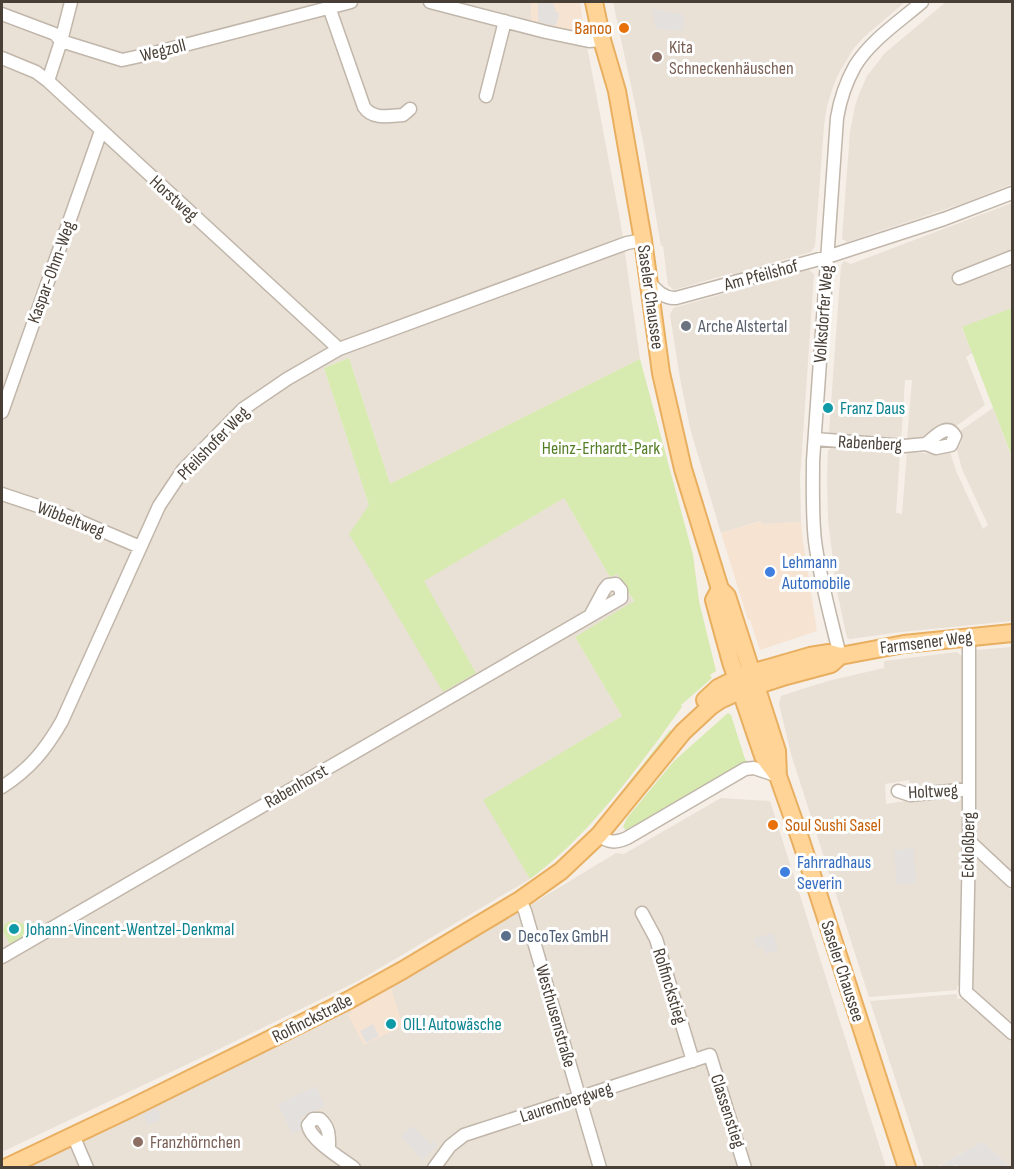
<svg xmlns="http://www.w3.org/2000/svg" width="1014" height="1169" font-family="'Sofia Sans Condensed',sans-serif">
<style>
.residential{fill:#e9e0d6}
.commercial{fill:#f7e3d2}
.green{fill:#d7eaaf}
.parking{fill:#e3e0dd}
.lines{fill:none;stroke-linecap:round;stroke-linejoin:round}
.minor-casing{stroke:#c1b6aa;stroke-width:15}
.major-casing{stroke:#e9af61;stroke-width:20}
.minor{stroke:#fff;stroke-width:12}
.major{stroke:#ffd496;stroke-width:16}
.food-dot{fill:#e8710a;stroke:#fff;stroke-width:2}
.education-dot{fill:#8d6e63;stroke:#fff;stroke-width:2}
.worship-dot{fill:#6b7280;stroke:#fff;stroke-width:2}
.culture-dot{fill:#0f9aa8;stroke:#fff;stroke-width:2}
.shop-dot{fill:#3f7fe0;stroke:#fff;stroke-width:2}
.service-dot{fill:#5c6f8a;stroke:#fff;stroke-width:2}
.labels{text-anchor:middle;stroke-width:6;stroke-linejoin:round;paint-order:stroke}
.food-label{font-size:18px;fill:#c56008;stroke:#fff;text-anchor:end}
.education-label{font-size:18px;fill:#785e54;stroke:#fff;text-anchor:start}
.street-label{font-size:18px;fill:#483f36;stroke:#fff}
.worship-label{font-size:18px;fill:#5b616d;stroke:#fff;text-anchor:start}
.culture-label{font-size:18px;fill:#0d838f;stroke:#fff;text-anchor:start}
.park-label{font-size:18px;fill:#537d26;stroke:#fff}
.shop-label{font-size:18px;fill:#366cbe;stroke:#fff;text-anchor:start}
.service-label{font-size:18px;fill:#4e5e75;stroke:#fff;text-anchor:start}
</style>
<rect width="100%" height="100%" fill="#f5efe8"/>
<path class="residential" d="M2,2h529v20l54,14 36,189 19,134 -250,125 -41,-126 -25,10 45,137 107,168 -53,-92 141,-83 46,79 7,-4 17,29 -59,35 47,79 -138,84 46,79 -172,102 -149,73 -207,98z
M613,2h292l-41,35 -10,11 -14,23 -6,13 -7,22 -3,19 -9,121 -4,6 -56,16v2l-21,6 -2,-3 -58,17 -6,-5 -5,-39h-2l-17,-100z
M946,2h66v182l-48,19 -117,39 -5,-3 8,-107 5,-26 5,-14 7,-16 18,-23z
M1012,203v105l-50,20 10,25 -6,4 19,48 -30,22 -28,11 -20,3 5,-61h-7l-4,61 -68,-5 -4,-4 12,-166 3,-5 7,3z
M809,270l5,4 -14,204 1,44 -39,2 -2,-3 -39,12 -31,-105 -10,-50 -10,-63 3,-7z
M993,408l19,50v163l-111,11 -51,7 -3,-1 -10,-47 -9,-71 -1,-43 1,-26 4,-4 68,5 -4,61 6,1 5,-62 30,2 13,-2 6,19 27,58 5,-4 -26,-56 -5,-19 3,-6 2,-6 -2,-7z
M1012,647v228l-34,-32 -4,-11v-44l2,-138z
M957,652l7,6 -2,127 -53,7v-12l-24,4 1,20 71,-11 5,5 -3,187 -2,1v4l-88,7 -78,-243 -12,-50 2,-8 21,-7 30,-9 52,-12v-7z
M721,798l49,3 116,366 -866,1 328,-162 135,-72 133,-81 8,1z
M978,859l34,32v135l-39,-36 -3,-7 2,-122z
M957,994v5l9,-1 46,42v127h-1l-29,-25 -45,25h-13l-54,-166z"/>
<path class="commercial" d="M531,2h49l5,34 -54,-14z
M761,521l1,3 39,-2 2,20 14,89 -57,19 -10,-30h-2l-27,-87z
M391,988l12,38 -39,19 -16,-30 4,-3 -1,-2z"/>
<path class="green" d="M1012,308v149l-50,-130z
M349,358l41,126 250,-125 53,196 6,46 17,70 -6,4 2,3 -31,27 1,2c-7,9 -14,19 -21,29 -39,52 -78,104 -131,143l-47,-79 139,-84 -47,-79 59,-36 -17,-27 -7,3 -46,-79 -140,83 52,92 -33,19 -94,-158 20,-29 -45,-137z
M728,713l3,2 14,44 2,2 -1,3 -120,66 -3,-3 4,-9 47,-57z
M670,730l3,1 -6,8 -69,89h-5z
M14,920l1,1 9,3 5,9 -19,11 -7,-13 2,-7z"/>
<path class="parking" d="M538,2h15l3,10h3l-1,9 -4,5 -16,-4z
M652,9l32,6 -1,16 -27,-2z
M913,848l3,35 -19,1 -3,-34z
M773,933l5,17 -13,4 -2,-8 -7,1 -2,-9z
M373,1024l6,12 -13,7 -6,-12z
M316,1086l9,20 -24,11 2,3 -2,10 -9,4 -14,-30z
M157,1109l4,11 -13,5 -5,-11z
M413,1126l17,18 4,-3 4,4 -16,15 -21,-24z
M982,1142l29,25h-50l-6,-2 -5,2h-7l-2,-2z"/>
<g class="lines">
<defs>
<path id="minor" d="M430,2l116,30 43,9 13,-1
M329,7l35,100c9,13 25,9 39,8l7,-6
M2,14l53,20 6,7 61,19 32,-7 197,-51
M2,58l34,14 12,9 291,268
M48,81l13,-40 10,-39
M486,96l19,-75
M959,278l53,-21
M649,282c7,8 15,17 27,16l151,-41 117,-38 68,-26
M2,412l99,-281
M815,439l89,7 22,-2 10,4 15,-3 4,-9c-8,-14 -20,1 -29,8
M2,494l63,21 75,32
M969,636v205l-3,151 46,41
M840,656c-9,-38 -20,-76 -25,-115 -3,-26 -2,-53 -2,-80l24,-343c3,-18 9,-36 18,-52 16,-26 45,-45 67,-64
M2,787c28,-18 44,-38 60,-66l97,-215 24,-36 60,-61 44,-30 52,-30 288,-106 16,-3
M898,791l12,4 59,-6
M599,835c9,8 17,8 28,3l118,-69 9,-1 24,8
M969,841l43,40
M520,900l5,11 75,257
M642,913l14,26 37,122
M2,957l619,-359v-8l-5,-6 -8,1 -4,5 -14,26
M73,1135l14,33
M329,1149c0,-13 1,-21 -9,-30h-7l-5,6c2,15 34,34 46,43
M434,1168l16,-22 14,-11 246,-80 35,113"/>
<path id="major" d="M594,2l8,38 15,51 26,149 18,133 22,96 37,120 7,7 50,155 1,25 23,65 106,327
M720,589l-6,11 17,62 32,94 15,20
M705,700l13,-12 18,-9 15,-6 59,-17 19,-3 11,3 64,-12 108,-11
M5,1168l122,-58 222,-110 54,-30 117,-70 41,-29 38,-36 84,-103 28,-26 9,-6 20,-9 46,-15 45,-12 9,-8"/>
</defs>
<use href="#minor" class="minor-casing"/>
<use href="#major" class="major-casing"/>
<use href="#minor" class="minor"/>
<use href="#major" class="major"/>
</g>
<g class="food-dot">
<circle cx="624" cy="28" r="6"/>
<circle cx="773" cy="825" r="6"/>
</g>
<g class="education-dot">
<circle cx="657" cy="57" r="6"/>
<circle cx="138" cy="1142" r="6"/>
</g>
<circle class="worship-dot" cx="686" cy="326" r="6"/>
<g class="culture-dot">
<circle cx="828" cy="408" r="6"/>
<circle cx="14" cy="929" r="6"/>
<circle cx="391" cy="1024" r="6"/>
</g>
<g class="shop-dot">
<circle cx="770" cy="572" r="6"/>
<circle cx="785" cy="872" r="6"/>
</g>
<circle class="service-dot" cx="506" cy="936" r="6"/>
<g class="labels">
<g class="food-label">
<text x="612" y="34">Banoo</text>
<text x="785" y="831" text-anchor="start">Soul Sushi Sasel</text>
</g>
<g class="education-label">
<text x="669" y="53">Kita<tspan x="669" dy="21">Schneckenhäuschen</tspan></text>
<text x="150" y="1148">Franzhörnchen</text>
</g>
<g class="street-label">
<text transform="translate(163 50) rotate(-14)" y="6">Wegzoll</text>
<text transform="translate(174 198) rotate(42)" y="6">Horstweg</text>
<text transform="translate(51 272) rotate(-70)" y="6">Kaspar-Ohm-Weg</text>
<text transform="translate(761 275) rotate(-15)" y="6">Am Pfeilshof</text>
<text transform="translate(651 297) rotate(82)" y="6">Saseler Chaussee</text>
<text transform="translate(823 314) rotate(-86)" y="6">Volksdorfer Weg</text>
<text transform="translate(213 443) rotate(-46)" y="6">Pfeilshofer Weg</text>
<text transform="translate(870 443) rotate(3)" y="6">Rabenberg</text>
<text transform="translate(71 519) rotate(21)" y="6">Wibbeltweg</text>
<text transform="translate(926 642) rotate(-7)" y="6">Farmsener Weg</text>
<text transform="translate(296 786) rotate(-30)" y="6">Rabenhorst</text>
<text transform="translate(933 791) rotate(-3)" y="6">Holtweg</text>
<text transform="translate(968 845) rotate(-89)" y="6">Eckloßberg</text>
<text transform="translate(843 971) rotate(72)" y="6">Saseler Chaussee</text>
<text transform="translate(670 986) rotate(73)" y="6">Rolfinckstieg</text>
<text transform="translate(556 1016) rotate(74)" y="6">Westhusenstraße</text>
<text transform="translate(312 1018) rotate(-27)" y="6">Rolfinckstraße</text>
<text transform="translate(566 1102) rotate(-18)" y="6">Laurembergweg</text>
<text transform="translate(728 1111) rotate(72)" y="6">Classenstieg</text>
</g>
<g class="worship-label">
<text x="698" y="332">Arche Alstertal</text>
</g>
<g class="culture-label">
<text x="840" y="414">Franz Daus</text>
<text x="26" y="935">Johann-Vincent-Wentzel-Denkmal</text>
<text x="403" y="1030">OIL! Autowäsche</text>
</g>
<g class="park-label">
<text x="601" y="454">Heinz-Erhardt-Park</text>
</g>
<g class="shop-label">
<text x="782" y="568">Lehmann<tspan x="782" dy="21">Automobile</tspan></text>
<text x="797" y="868">Fahrradhaus<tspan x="797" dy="21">Severin</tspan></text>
</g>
<g class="service-label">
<text x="518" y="942">DecoTex GmbH</text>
</g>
</g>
<rect width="1014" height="1169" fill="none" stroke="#483f36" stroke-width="6"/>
</svg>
